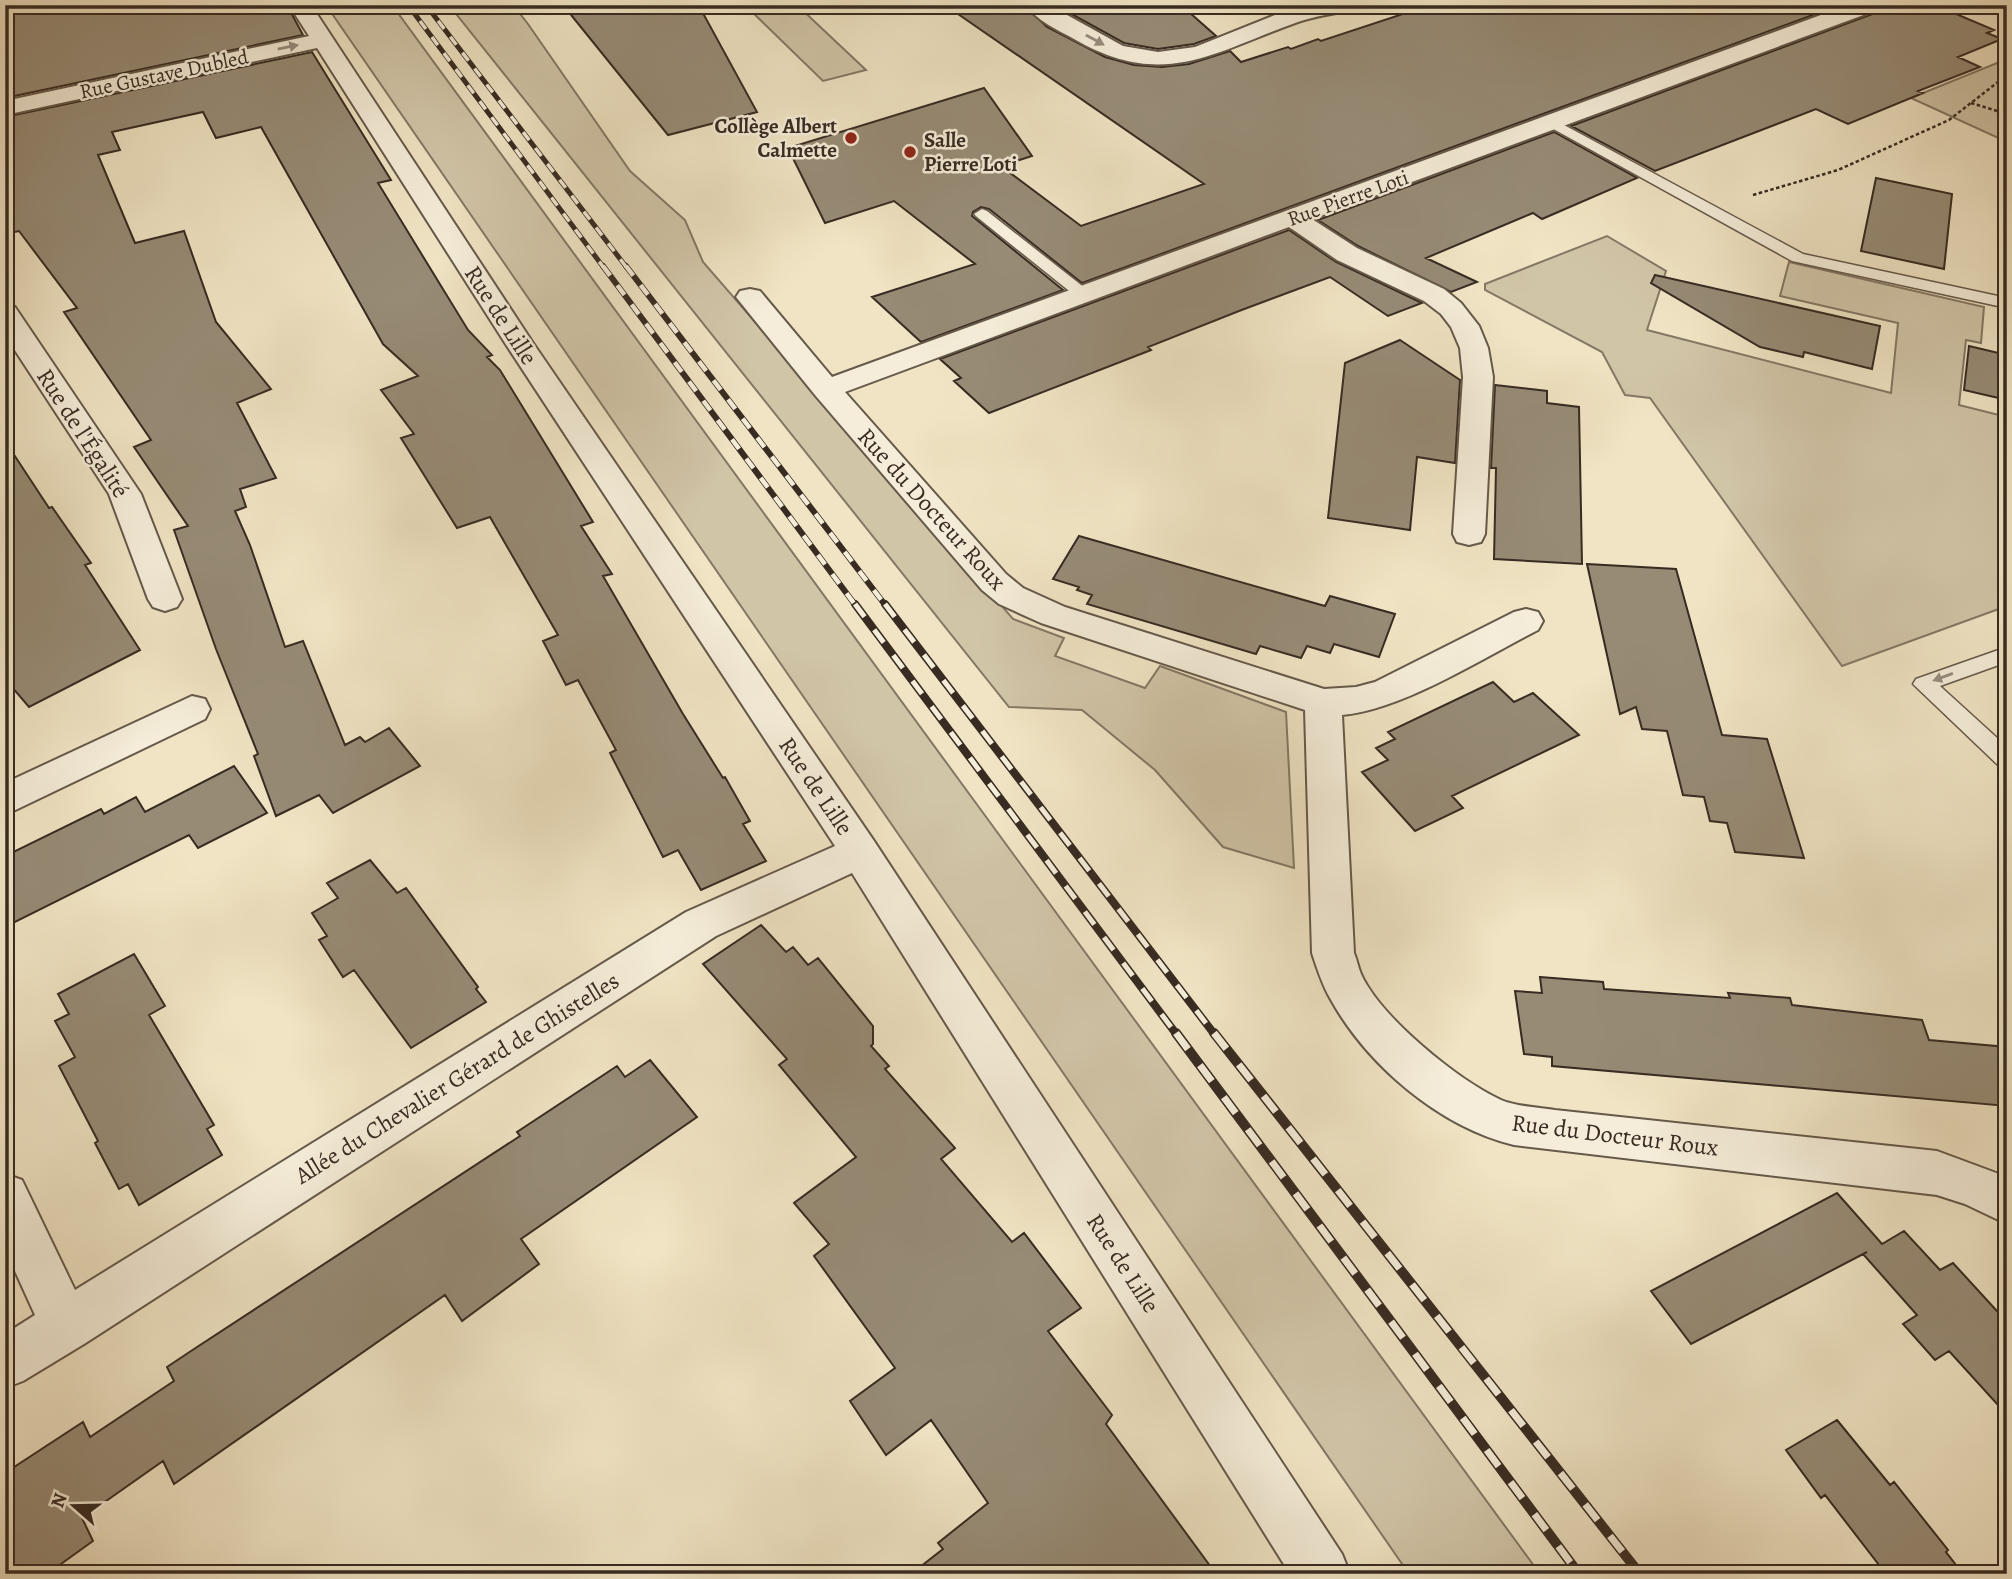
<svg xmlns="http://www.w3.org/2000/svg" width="2012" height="1579" font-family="Alegreya,serif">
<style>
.green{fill:#d1c5a8;stroke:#847865;stroke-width:2}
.building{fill:#978b76;stroke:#372b22;stroke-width:2}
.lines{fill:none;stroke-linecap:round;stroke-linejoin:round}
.lane-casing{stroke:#65594a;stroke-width:3}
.street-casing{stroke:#65594a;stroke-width:4}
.path{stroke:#372b22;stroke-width:2.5;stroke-dasharray:3.5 2.5;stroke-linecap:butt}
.lane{fill:#f5edd9;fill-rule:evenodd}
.street{fill:#f5edd9;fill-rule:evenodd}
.rail-far3-casing{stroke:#372b22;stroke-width:5}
.rail-far2-casing{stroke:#372b22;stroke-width:6}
.rail-far1-casing{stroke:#372b22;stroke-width:8}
.rail-casing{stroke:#372b22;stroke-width:10}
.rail-far3{stroke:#f5edd9;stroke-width:3.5;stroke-dasharray:10;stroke-linecap:butt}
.rail-far2{stroke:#f5edd9;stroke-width:4.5;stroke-dasharray:12;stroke-linecap:butt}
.rail-far1{stroke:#f5edd9;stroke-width:5;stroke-dasharray:16;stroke-linecap:butt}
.rail{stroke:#f5edd9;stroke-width:7;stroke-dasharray:20;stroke-linecap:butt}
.oneway{fill:#968c7e}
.poi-dot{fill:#8f2418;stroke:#f5edd9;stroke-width:2.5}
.labels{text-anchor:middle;stroke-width:5;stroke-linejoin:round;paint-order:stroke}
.far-street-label{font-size:21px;fill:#372b22;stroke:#f5edd9}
.far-poi-label{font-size:21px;font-weight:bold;fill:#372b22;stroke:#f5edd9;text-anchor:end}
.street-label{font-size:24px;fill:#372b22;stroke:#f5edd9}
</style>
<rect width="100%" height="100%" fill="#f0e4c4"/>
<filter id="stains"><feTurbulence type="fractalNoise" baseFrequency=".00286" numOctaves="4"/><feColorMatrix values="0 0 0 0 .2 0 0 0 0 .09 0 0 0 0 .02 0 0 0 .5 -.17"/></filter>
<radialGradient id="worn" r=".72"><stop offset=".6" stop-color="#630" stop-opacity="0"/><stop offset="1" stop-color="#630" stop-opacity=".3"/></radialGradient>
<path class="green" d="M326,5h66l1148,1569h-131z
M449,5h64l15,19 102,147 55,49 18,42 310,357 51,19 -9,18 90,32 15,-22 126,46 8,156 -71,-21 -68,-77 -73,-60 -73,-3z
M745,5h52l69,65 -43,11z
M2007,59v83l-96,-44 12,-5z
M1607,236l59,35 -19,59 244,63 7,-70 -118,-27 9,-34 195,45 -3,36 -15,-3 -7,65 48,12v189l-165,60 -192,-268 -25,-3 -23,-43 -117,-62v-6z"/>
<path class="building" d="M5,5h282l16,30 -298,63z
M563,5h132l9,10 53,97 -89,23z
M945,5h79l23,22 58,30 29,8 28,2 27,-3 41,-13 11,11 47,-15 3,2 27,-10 3,2 109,-36h410l-758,278 -93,-74 -8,-2 -8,5 -1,4 91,74 -142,52 -49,-45 103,-33 -81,-63 -69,22 -37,-75 196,-60 48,68 -31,10 80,60 123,-42z
M1055,5h126l35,31 -22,8 -36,5 -34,-6z
M1882,5h53l59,25 -7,3 15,6 -44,18 22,10 -62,24 5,2 -75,31 -32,-15 -161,62 -84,-45 307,-114z
M312,52l79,128 -13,3 90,147 24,25 -5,2 13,13 93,152 -12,4 31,48 -9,2 80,138 40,64 2,-1 25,44 -7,3 23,37 -65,29 -23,-40 -15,7 -53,-104 6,-3 -38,-70 -12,5 -23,-44 15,-6 -68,-118 -33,11 -56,-90 13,-4 -33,-44 37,-14 -35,-32 -122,-217 -45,11 -13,-26 -91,20 8,18 -22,5 37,88 49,-12 32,91 55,67 -34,14 39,75 -36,11 6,18 -11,4 15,34 35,102 18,-6 42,104 15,-8 5,5 24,-14 31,38 -87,47 -14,-18 -43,21 -22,-60 4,-2 -42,-105 -42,-119 14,-4 -54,-79 17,-7 -87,-128 13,-4 -58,-77 -14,3v-117z
M1554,132l83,46 -95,41 -9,-6 -107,45 51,24 -26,10 -93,-46 -40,-26z
M1876,178l76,16 -8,75 -83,-18z
M1289,230l47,32 86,41 -34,13 -58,-39 -91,34 -91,36 3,3 -162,63 -35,-32 7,-3 -21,-19z
M1655,275l225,51 -8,43 -68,-17 -1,5 -43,-10 -109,-64z
M1400,340l60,40 -5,83 -38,-6 -7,73 -82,-12 17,-155z
M1969,346l38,9v45l-43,-10z
M1495,385l52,6v12l32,4 3,157 -88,-5 2,-91h-5z
M5,441l44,67 3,-1 39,56 -6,2 55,85 -111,57 -24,-28z
M1079,536l246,70 5,-10 65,18 -16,43 -45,-13 -4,9 -23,-7 -6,12 -41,-12 -4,8 -169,-50 5,-9 -15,-5 2,-3 -26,-8z
M1587,564l89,5 46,166 45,4 37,119 -69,-6 -8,-29 -17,-2 -6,-24 -21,-2 -16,-64 -25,-2 -6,-22 -16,7z
M1493,682l21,20 19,-9 46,42 -127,61 11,12 -48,23 -53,-59 26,-12 -12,-12 19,-9 -7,-7z
M234,766l33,47 -69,35 -9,-13 -184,92v-71l96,-47 3,5 32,-17 9,15z
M370,860l27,33 9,-5 72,99 -2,2 10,13 -75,46 -57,-78 -11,7 -24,-37 8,-4 -15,-23 26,-15 -11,-15z
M761,925l25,27 7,-5 15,18 10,-7 55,68v18l-2,2 18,20 -4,3 70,79 -14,11 71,83 12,-9 57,75 -33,23 64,84 -6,9 110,150h-305l32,-25 -5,-6 50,-40 -57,-83 -45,35 -36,-54 45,-33 -81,-112 15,-12 -35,-41 62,-46 -77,-92 8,-6 -84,-95z
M134,954l31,52 -16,9 65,110 -7,4 15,26 -83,50 -11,-21 -9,5 -24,-46 3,-2 -39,-75 16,-9 -20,-36 14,-7 -11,-20z
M1540,977l63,5 1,7 126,9 -2,-5 62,5 2,7 130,15 7,20 78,7v59l-455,-40v-9l-28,-3 -9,-63 27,2z
M650,1060l47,57 -176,122 18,25 -77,57 -17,-26 -271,189 -11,-23 -81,57 11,23 -46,33h-42v-101l78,-51 7,15 84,-56 -7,-14 27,-18 326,-213 -3,-4 100,-66 8,11z
M1837,1193l45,51 22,-13 36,39 13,-7 54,59v93l-58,-64 -14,9 -32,-36 14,-9 -54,-61 4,-2 -176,92 -40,-53z
M1837,1420l53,65 4,-3 54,68 -2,2 17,22h-77l-61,-79 -4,3 -35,-48z"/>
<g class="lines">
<defs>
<path id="lane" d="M1553,119l250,135 204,44v10l-215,-47 -244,-135v-6z
M982,209l5,2 103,81 2,3 -2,3h-12l-101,-81 -3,-3z
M2007,647v15l-67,24 67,61v21l-8,-2 -86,-82 3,-5z"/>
<path id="street" d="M289,5h22l222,338 341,498 468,713 8,20h-60l-438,-701 -136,63 -632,408 -61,37 -18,7v-54l30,-19 -30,-66v-75l17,6 53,110 611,-378 149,-66 -330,-503 -188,-295 -312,67v-14l304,-65z
M1026,5h23l74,41 35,6 37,-5 85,-34 29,-8h45l-3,5c-18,4 -36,6 -53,12 -85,30 -134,69 -224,17 -16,-9 -37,-18 -48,-34z
M1848,5h32l-3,5 -565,209 45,29 87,41 17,14 18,23 9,22 5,29 -8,157 -4,8 -12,3 -12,-3 -4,-8 10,-157 -3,-29 -9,-21 -10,-13 -17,-13 -87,-41 -48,-33 -444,165 161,182 17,14 42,19 259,82 32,-2 19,-5 139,-70 12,-3 12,3 5,9 -5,9c-55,28 -136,80 -196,85l12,238c3,7 4,14 7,21 20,44 97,106 140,126 17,7 37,7 54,10l382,41 70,26v47l-42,-20 -28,-9 -423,-50c-75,-18 -148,-81 -184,-147 -8,-14 -13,-30 -18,-45l-7,-243 -264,-87 -42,-19 -17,-14 -167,-195 -79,-98 4,-6 10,-2 10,2 72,86z
M5,305l10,2 126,187 41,105 -5,8 -12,4 -12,-4 -5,-8 -39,-105 -104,-159z
M192,696l13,3 5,10 -5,10 -200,96v-32z"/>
</defs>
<use href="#lane" class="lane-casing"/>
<use href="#street" class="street-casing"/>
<path class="path" d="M1971,103l36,11
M1753,195l85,-25 111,-50 58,-45"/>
<use href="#lane" class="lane"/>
<use href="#street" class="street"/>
<defs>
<path id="rail-far3" d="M408,5l196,263
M426,5l201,263"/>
<path id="rail-far2" d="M603,266l253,340
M626,266l260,340"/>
<path id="rail-far1" d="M855,604l322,431
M885,604l330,431"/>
<path id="rail" d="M1176,1033l403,541
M1214,1033l426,541"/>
</defs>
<use href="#rail-far3" class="rail-far3-casing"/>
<use href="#rail-far2" class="rail-far2-casing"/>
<use href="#rail-far1" class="rail-far1-casing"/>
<use href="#rail" class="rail-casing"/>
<use href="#rail-far3" class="rail-far3"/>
<use href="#rail-far2" class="rail-far2"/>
<use href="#rail-far1" class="rail-far1"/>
<use href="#rail" class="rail"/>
</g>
<defs><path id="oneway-solid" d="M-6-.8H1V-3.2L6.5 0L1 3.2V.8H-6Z" transform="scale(1.75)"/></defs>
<g class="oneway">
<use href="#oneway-solid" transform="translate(1095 40) rotate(29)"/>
<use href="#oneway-solid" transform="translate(288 47) rotate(-12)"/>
<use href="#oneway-solid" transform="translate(1943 677) rotate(160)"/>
</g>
<g class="poi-dot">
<circle cx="851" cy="138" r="7"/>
<circle cx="910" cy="152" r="7"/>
</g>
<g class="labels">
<g class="far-street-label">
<text transform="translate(164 74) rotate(-12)" y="7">Rue Gustave Dubled</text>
<text transform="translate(1348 198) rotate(-20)" y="7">Rue Pierre Loti</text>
</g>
<g class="far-poi-label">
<text x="837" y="133">Collège Albert<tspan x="837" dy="24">Calmette</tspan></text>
<text x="924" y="147" text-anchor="start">Salle<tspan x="924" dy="24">Pierre Loti</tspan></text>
</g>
<g class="street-label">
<text transform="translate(501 315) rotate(57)" y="8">Rue de Lille</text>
<text transform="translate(83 433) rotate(57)" y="8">Rue de l'Égalité</text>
<text transform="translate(932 509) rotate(48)" y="8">Rue du Docteur Roux</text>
<text transform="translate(816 786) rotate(56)" y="8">Rue de Lille</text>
<text transform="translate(457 1078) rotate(-32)" y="8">Allée du Chevalier Gérard de Ghistelles</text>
<text transform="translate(1615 1135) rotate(7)" y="8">Rue du Docteur Roux</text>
<text transform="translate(1123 1263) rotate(57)" y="8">Rue de Lille</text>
</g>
</g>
<rect width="2012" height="1579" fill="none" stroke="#f0e4c4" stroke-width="28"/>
<rect x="7" y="7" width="1998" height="1565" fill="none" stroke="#372b22" stroke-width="3.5"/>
<rect x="14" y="14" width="1984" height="1551" fill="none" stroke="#372b22" stroke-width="2"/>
<g transform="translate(74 1506) rotate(290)" stroke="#f5edd9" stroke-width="5" paint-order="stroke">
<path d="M0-5L12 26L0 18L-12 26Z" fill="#372b22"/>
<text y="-10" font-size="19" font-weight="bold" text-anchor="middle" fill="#372b22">N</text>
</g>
<rect width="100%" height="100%" filter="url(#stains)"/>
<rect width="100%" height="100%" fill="url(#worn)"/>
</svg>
